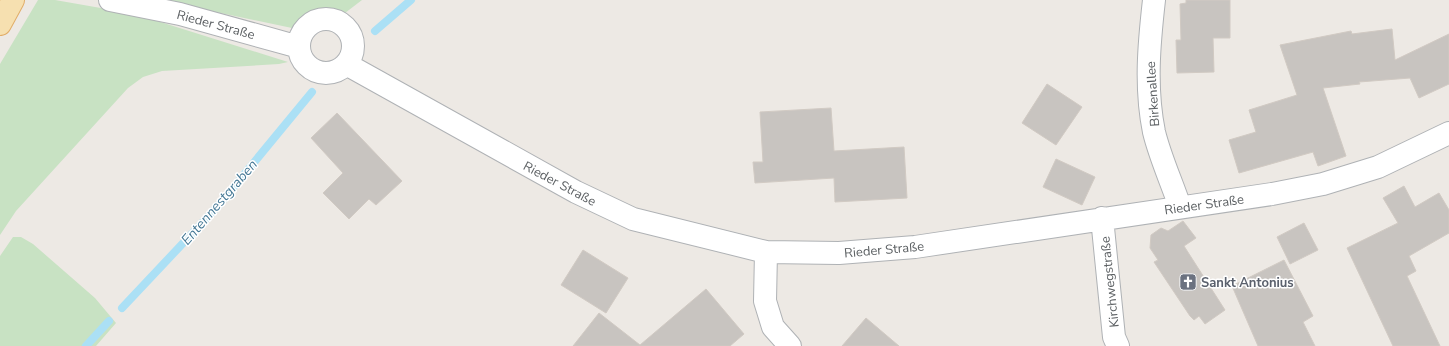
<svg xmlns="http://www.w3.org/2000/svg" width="1449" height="346" font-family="'Nunito Sans',sans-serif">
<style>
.green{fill:#c8e2c3}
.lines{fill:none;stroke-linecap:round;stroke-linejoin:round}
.stream{stroke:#abe0f5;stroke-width:8}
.building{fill:#c8c4c0;stroke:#d1cac3}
.minor-casing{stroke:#afb2b5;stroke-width:24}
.major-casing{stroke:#e1ad68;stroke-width:24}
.minor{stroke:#fff;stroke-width:22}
.major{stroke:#f6e0b0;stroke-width:22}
.labels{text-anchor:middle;stroke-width:3;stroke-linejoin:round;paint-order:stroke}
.street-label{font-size:13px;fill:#5c6063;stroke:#fff}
.worship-label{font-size:13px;font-weight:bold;fill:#5b616d;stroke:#fff;text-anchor:start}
.water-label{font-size:14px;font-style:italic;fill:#447895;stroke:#fff}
</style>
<rect width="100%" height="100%" fill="#ede9e4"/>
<path class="green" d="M38,0h17l80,14 153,48 -9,2 -117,7 -19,6 -15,11 -112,123 -16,24v-171z
M159,0h203l-17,13c-25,-9 -36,-5 -53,15z
M13,237h8l12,7 62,54 21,25 -20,23h-96v-90z"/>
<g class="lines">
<path class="stream" d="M375,31l36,-31
M122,308l96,-102 94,-114
M86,346l23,-25"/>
</g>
<path class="building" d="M1186,0h44v38h-17l1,34 -37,1 -1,-33h5l-1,-36 6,-1z
M1392,29l3,31 54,-26v50l-30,14 -9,-20 -51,4 1,2 -37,4 23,68 -28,10 -5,-14 -74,21 -10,-33 27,-8 -7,-22 48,-15 -17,-50 71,-14 1,3z
M1047,84l35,23 -26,38 -34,-22z
M831,108l3,43 70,-4 3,51 -72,4 -1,-24 -79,5 -2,-21h10l-3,-50z
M337,113l65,68 -26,24 -7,-6 -20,20 -26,-26 20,-20 -32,-35z
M1056,159l39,18 -13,28 -39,-18z
M1404,186l11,21 24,-14 10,17v23l-40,23 7,15 -9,5 33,70h-47l-46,-98 51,-25 -15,-25z
M1183,221l13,17 -12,8 41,64 -20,14 -6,-8 -5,4 -4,-4 -36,-54 4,-2 -8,-12 1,-13 10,-7 7,3z
M1304,223l14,27 -28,14 -13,-27z
M583,250l45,28 -22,35 -45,-28z
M1284,260l29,56 -10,6 12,24h-57l-26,-60z
M706,289l38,45 -14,12h-157l26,-33 41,32z
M866,318l33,28h-57z"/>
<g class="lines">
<defs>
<path id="minor" d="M110,0l70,14 119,33
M1154,0c-5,44 -9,88 0,132 6,25 18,51 26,75
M299 46a27 27 0 1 1 54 0a27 27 0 1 1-54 0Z
M346,64l230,128 57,27 133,33 73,1 76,-6 357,-53 51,-10 55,-17 71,-34
M1102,218l12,119 4,9
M766,252l-1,49 8,26 17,19"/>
<path id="major" d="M0,24l13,-24"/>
</defs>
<use href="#minor" class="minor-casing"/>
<use href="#major" class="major-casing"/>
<use href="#minor" class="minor"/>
<use href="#major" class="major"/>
</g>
<defs>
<symbol id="church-square" viewBox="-11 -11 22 22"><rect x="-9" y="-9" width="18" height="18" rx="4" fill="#6b7280" stroke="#fff"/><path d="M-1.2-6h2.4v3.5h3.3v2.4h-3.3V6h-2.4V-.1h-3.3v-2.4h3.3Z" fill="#fff"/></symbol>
</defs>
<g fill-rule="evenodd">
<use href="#church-square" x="1178" y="272" width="20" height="20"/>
</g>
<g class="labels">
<g class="street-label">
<text transform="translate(216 24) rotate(15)" y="5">Rieder Straße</text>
<text transform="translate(1152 94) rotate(-94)" y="5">Birkenallee</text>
<text transform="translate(560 183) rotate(28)" y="5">Rieder Straße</text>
<text transform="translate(1204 204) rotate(-8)" y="5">Rieder Straße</text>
<text transform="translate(884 249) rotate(-5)" y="5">Rieder Straße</text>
<text transform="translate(1109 282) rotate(-96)" y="5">Kirchwegstraße</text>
</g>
<g class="worship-label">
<text x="1201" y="287">Sankt Antonius</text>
</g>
<g class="water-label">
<text transform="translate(219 202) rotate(-49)" y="5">Entennestgraben</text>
</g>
</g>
</svg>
